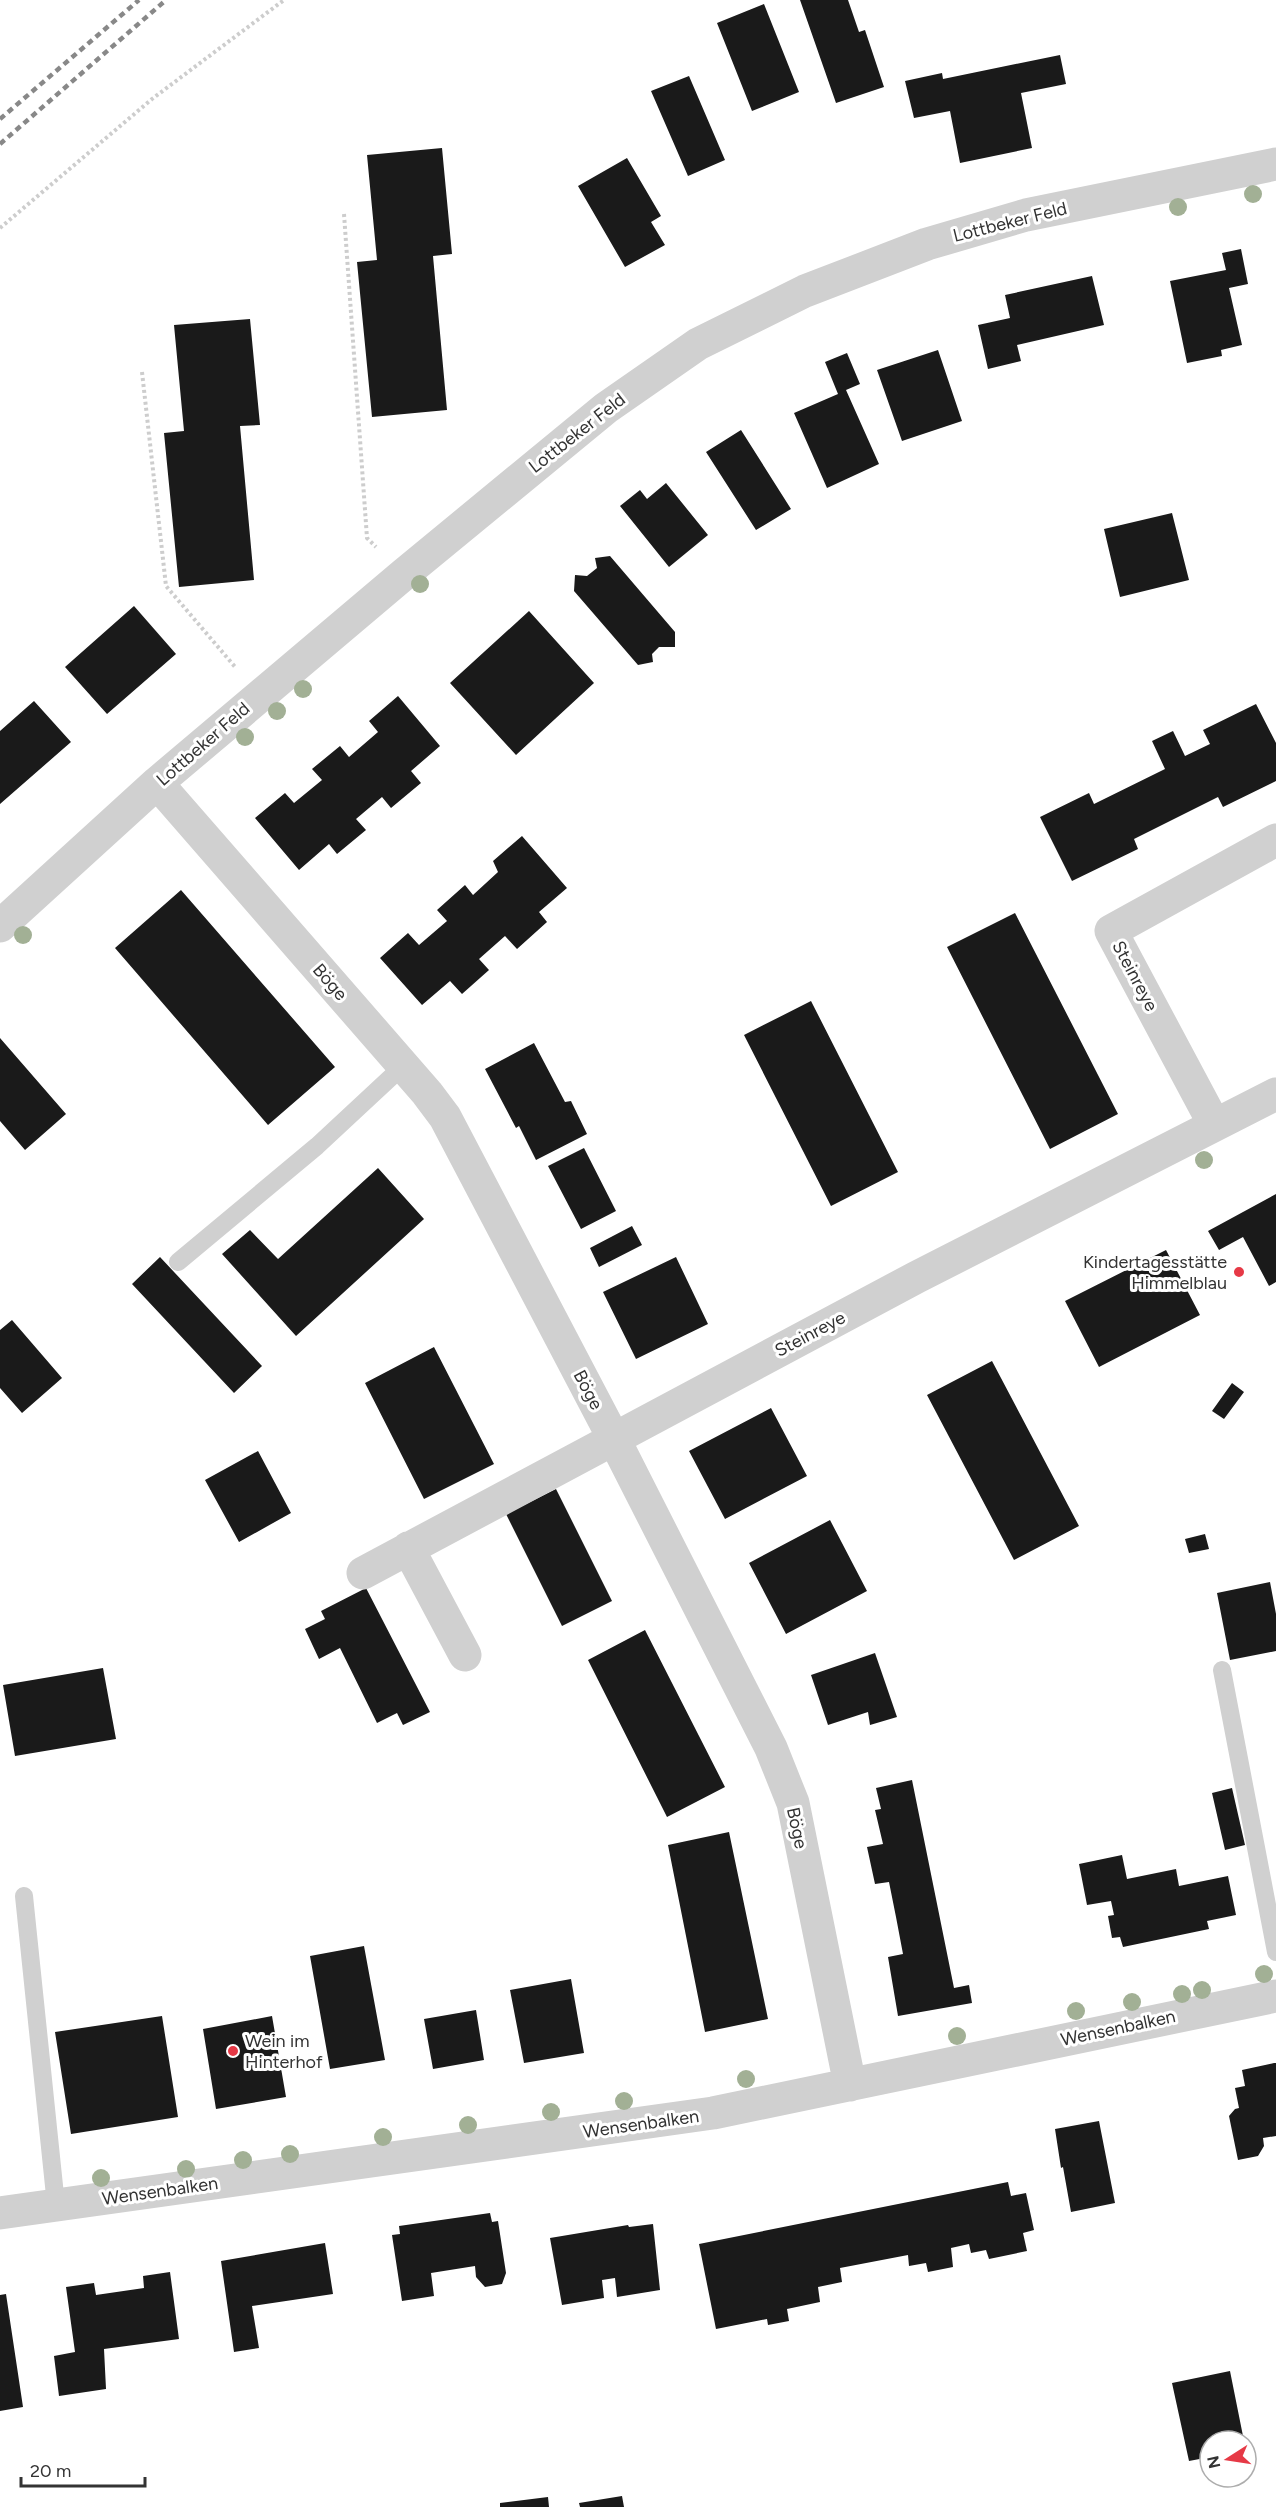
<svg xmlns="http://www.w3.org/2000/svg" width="1276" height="2507" font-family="Figtree,sans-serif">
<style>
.building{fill:#1a1a1a}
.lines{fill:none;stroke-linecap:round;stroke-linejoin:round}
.path{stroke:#cdcdcd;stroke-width:4;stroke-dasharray:3 3;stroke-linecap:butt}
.service{stroke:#d0d0d0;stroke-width:18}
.minor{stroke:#d0d0d0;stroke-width:33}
.rail{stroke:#888;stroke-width:4.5;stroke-dasharray:6 4.5;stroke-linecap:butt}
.tree{fill:#a2b095}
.poi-dot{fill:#e63946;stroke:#fff;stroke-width:2}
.labels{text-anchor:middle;stroke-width:6;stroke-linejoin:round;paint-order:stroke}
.street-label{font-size:18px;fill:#333;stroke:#fff}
.poi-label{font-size:18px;fill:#333;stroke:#fff;text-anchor:end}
</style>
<rect width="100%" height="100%" fill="#fff"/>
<path class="building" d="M800,0h48l11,32 6,-2 19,57 -48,16z
M764,4l35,88 -47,19 -35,-88z
M1060,55l6,29 -45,9 11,55 -72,15 -10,-52 -36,7 -9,-37 37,-8 1,6z
M689,76l36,84 -37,16 -37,-85z
M442,148l10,106 -19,2 14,154 -75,7 -15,-155 20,-2 -10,-105z
M627,158l34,58 -10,6 14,23 -40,22 -47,-81z
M1241,249l7,35 -19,4 13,57 -21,5 1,6 -35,7 -17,-82 56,-11 -4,-17z
M1092,276l12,49 -87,20 4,16 -33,8 -10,-44 32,-7 -5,-23z
M250,319l10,106 -20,1 14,154 -75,7 -15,-154 20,-2 -10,-106z
M938,350l24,71 -60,20 -25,-71z
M847,353l13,31 -14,6 33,74 -52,24 -33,-75 44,-19 -13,-32z
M741,430l50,79 -35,21 -50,-78z
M666,483l42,52 -39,32 -49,-61 20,-16 7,9z
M1172,513l17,67 -69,17 -16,-68z
M610,556l65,76v15h-16l-7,7 1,8 -15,3 -64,-74 1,-16 12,1 10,-8 -2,-10z
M134,606l42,48 -69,60 -42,-47z
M529,611l65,72 -78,72 -66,-72z
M398,696l42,50 -29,25 10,12 -30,25 -9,-11 -26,22 10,11 -29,24 -8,-10 -30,26 -44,-52 30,-25 9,10 28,-23 -10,-11 28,-23 9,11 29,-25 -9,-11z
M34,701l37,41 -71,62v-73z
M1256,704l20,39v38l-53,26 -5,-10 -84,42 4,10 -66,32 -32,-64 49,-24 5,11 71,-35 -13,-28 21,-10 12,25 25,-12 -7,-14z
M522,836l45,52 -28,24 8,10 -30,27 -12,-13 -26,23 10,11 -27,24 -12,-13 -28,24 -42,-47 28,-25 11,12 28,-24 -10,-11 28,-25 8,10 25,-23 -5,-11z
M181,890l154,177 -67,58 -153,-177z
M1015,913l103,201 -68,35 -103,-202z
M811,1001l87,171 -67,34 -87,-171z
M0,1038l66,76 -41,36 -25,-29z
M534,1043l31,59 6,-1 16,33 -51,26 -17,-34 -3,2 -31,-59z
M584,1148l32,63 -35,18 -33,-63z
M378,1168l46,51 -128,117 -74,-82 28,-24 28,29z
M1276,1194v88l-7,4 -26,-49 -24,13 -11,-19z
M632,1226l10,19 -43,22 -9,-19z
M1166,1250l34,65 -101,52 -34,-66z
M160,1257l102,109 -28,27 -102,-109z
M676,1257l32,67 -72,35 -33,-67z
M12,1320l50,58 -40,35 -22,-25v-58z
M434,1347l60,117 -70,35 -59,-116z
M992,1361l87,165 -65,34 -87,-165z
M1232,1383l12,9 -20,27 -12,-8z
M771,1408l36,68 -82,43 -36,-68z
M258,1451l33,62 -52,29 -34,-62z
M556,1489l56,112 -50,25 -56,-112z
M830,1520l37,71 -81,43 -37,-71z
M1205,1534l4,15 -20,4 -4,-14z
M1270,1582l6,32v37l-46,9 -13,-67z
M366,1588l64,124 -27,13 -6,-12 -20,10 -37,-75 -21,11 -14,-30 20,-10 -4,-8z
M645,1630l80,157 -58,30 -79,-157z
M875,1653l22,64 -27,8 -2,-13 -40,13 -17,-50z
M103,1668l13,71 -101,17 -12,-71z
M912,1780l42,208 15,-3 3,18 -74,13 -10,-59 15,-3 -7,-37 -7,-35 -14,2 -8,-37 16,-3 -8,-34 6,-1 -5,-21z
M1232,1788l13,57 -20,5 -13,-57z
M729,1832l39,187 -63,13 -37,-187z
M1122,1855l5,24 49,-10 3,17 49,-10 8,39 -29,6 2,8 -86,18 -3,-10 -8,1 -4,-22 6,-1 -3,-14 -24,4 -8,-41z
M364,1946l21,114 -55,9 -20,-113z
M571,1979l13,74 -60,10 -14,-73z
M476,2010l8,50 -51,9 -9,-50z
M162,2016l16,101 -107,17 -16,-102z
M272,2016l14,81 -70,12 -13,-80z
M1274,2063h2v73l-13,2 1,8 -6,10 -20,4 -9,-44 6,-7 4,-1 -4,-20 10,-2 -3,-16z
M1099,2121l16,82 -44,9 -8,-45 -2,1 -6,-39z
M1008,2182l3,14 15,-3 8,37 -11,3 4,18 -38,8 -3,-9 -15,3 -2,-9 -18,4 2,19 -25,5 -2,-9 -17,3 -1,-11 -68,13 2,14 -24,5 2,15 -33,7 2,12 -21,4 -1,-6 -51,10 -17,-85z
M490,2213l2,9 6,-1 8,52 -4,11 -17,3 -9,-10 -1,-11 -44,7 3,23 -32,5 -10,-66 8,-1 -1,-8z
M653,2224l7,66 -43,7 -2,-19 -13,2 2,18 -42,7 -12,-67 78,-13 1,2z
M325,2243l8,51 -81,12 7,42 -25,4 -13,-91z
M170,2272l9,67 -75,10 2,40 -47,7 -5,-40 21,-4 -9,-65 28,-4 2,12 48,-7 -1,-12z
M6,2294l17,113 -23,4v-116z
M1230,2371l14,70h-34v16l-21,4 -17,-78z
M622,2496l2,11h-44l-1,-4z
M548,2497l1,10h-49v-4z"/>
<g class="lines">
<path class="path" d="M344,214l23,324 9,9
M0,228l152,-129 132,-99
M142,372l24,214 70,82"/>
<path class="service" d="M178,1262l139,-116 86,-80
M1222,1670l54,282
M24,1896l32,309"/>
<path class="minor" d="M157,783l270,310 18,24 169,322 157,309 22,55 57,282
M0,926l157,-143 246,-208 203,-167 92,-64 107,-53 122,-47 99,-29 250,-51
M1214,1124l-103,-193 165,-91
M408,1548l57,107
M363,1573l554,-296 359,-183
M0,2213l713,-100 563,-117"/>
<path class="rail" d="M0,119l139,-119
M0,144l166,-144"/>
</g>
<g class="tree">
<circle cx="1253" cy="194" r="9"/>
<circle cx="1178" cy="207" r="9"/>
<circle cx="420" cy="584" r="9"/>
<circle cx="303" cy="689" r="9"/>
<circle cx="277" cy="711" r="9"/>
<circle cx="245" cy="737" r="9"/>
<circle cx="23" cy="935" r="9"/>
<circle cx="1204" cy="1160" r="9"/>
<circle cx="1264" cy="1974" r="9"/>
<circle cx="1202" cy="1990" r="9"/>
<circle cx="1182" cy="1994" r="9"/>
<circle cx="1132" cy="2002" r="9"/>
<circle cx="1076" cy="2011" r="9"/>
<circle cx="957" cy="2036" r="9"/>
<circle cx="746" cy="2079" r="9"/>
<circle cx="624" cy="2101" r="9"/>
<circle cx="551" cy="2112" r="9"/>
<circle cx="468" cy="2125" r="9"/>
<circle cx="383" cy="2137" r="9"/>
<circle cx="290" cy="2154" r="9"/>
<circle cx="243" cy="2160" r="9"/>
<circle cx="186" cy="2169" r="9"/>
<circle cx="101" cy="2178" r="9"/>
</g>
<g class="poi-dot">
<circle cx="1239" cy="1272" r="6"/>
<circle cx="233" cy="2051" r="6"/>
</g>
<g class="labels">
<g class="street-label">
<text transform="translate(1010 222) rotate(-14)" y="6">Lottbeker Feld</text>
<text transform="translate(577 433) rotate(-38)" y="6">Lottbeker Feld</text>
<text transform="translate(203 744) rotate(-41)" y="6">Lottbeker Feld</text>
<text transform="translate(1135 976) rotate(62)" y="6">Steinreye</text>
<text transform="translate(330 982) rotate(49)" y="6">Böge</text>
<text transform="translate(810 1334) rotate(-28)" y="6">Steinreye</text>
<text transform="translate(588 1390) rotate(62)" y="6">Böge</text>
<text transform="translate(797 1828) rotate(78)" y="6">Böge</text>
<text transform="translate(1118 2028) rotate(-12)" y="6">Wensenbalken</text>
<text transform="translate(641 2124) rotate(-8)" y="6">Wensenbalken</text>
<text transform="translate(160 2191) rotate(-8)" y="6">Wensenbalken</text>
</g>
<g class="poi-label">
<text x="1227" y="1268">Kindertagesstätte<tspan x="1227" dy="21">Himmelblau</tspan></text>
<text x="245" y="2047" text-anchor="start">Wein im<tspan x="245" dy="21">Hinterhof</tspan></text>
</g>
</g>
<g transform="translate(1228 2459) rotate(258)"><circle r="28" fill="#ffffff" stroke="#adadad" stroke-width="1.5"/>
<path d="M0-4.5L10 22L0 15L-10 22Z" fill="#e63946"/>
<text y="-9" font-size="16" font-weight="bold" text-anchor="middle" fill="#333333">N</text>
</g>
<path d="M21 2477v9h124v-9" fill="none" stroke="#333333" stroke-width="3"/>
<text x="30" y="2477" font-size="18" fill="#333333" stroke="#ffffff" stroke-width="4.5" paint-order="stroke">20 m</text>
</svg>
